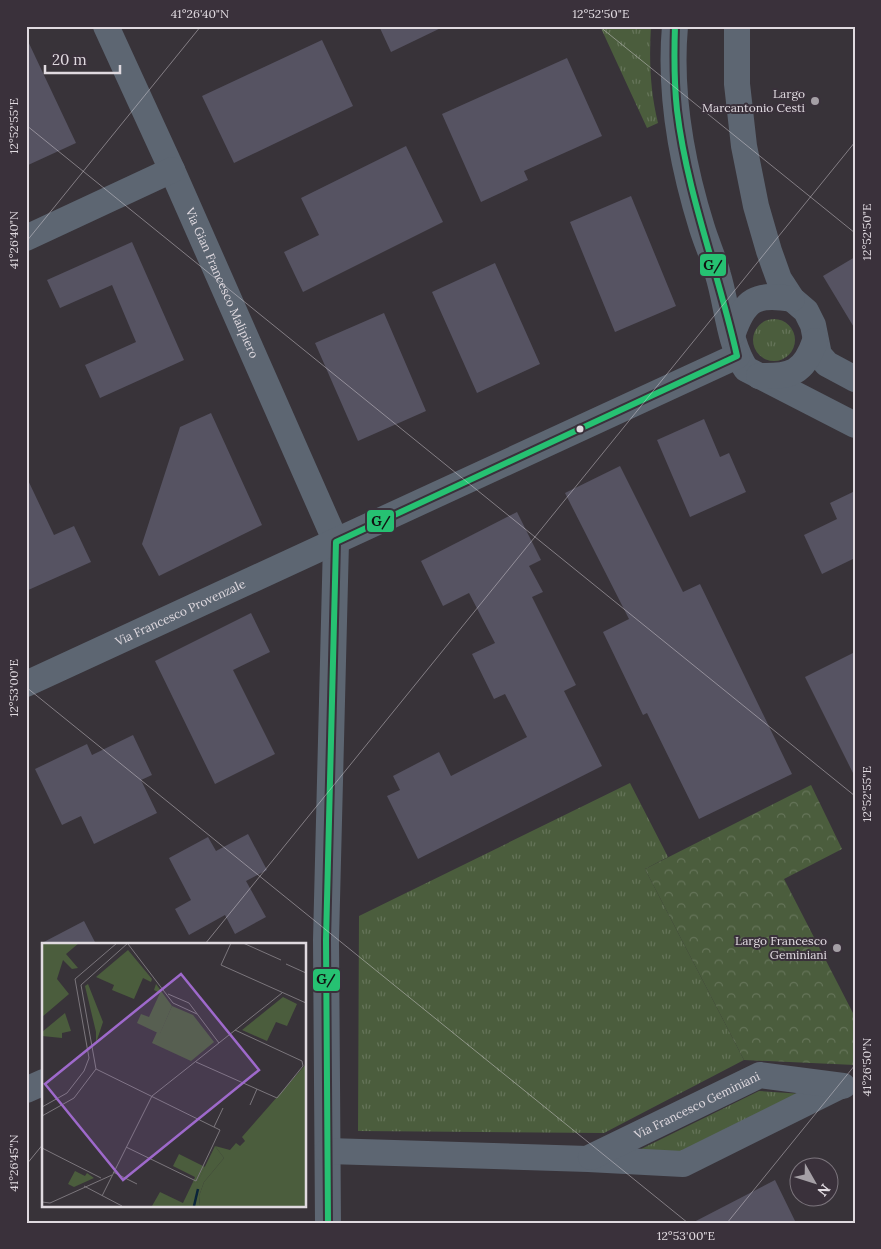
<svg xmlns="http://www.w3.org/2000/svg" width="881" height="1249" font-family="Lora,serif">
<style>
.grass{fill:url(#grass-tufts)}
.park{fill:url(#park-crowns)}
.building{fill:#565362}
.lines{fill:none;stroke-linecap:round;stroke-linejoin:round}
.minor{stroke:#5d6672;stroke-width:26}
.bus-1-casing{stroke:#3a313b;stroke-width:10}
.bus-1{stroke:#26c172;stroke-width:6}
.ticks{fill:none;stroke:#e0dae0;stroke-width:1;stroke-opacity:0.45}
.poi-dot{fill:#a5a0a6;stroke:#3a313b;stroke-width:2}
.bus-dot{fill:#e0dae0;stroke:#3a313b;stroke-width:2}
.labels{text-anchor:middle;stroke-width:4;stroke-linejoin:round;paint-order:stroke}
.poi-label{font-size:12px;fill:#e0dae0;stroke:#3a313b;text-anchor:end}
.street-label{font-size:12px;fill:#e0dae0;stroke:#3a313b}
.inset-river{fill:none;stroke:#0a243a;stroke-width:2.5}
.inset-road{fill:none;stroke:#7b767c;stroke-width:1}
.view{fill:#9e69cb;fill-opacity:0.15;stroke:#9e69cb;stroke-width:2.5}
.inset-edge{fill:none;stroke:#e0dae0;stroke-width:2.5}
.line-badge{stroke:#3a313b;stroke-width:2}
.pale-badge-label{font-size:14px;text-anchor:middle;font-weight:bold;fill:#111}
.neatline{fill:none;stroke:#e0dae0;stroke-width:2}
.ticks-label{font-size:12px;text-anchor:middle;fill:#e0dae0}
</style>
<defs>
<pattern id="grass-tufts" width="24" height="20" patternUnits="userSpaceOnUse" patternTransform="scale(1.25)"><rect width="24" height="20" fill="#4b5d3d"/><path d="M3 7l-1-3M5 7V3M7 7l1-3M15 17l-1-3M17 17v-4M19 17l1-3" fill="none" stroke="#657459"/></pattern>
<pattern id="park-crowns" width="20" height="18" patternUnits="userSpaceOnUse" patternTransform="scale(1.25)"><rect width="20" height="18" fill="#4b5d3d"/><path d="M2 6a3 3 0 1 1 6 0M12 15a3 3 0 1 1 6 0" fill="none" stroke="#657459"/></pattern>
</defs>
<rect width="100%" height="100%" fill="#383339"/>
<path class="grass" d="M600,26h51c-2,34 -1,64 7,97l-11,5z
M753 340a21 21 0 1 1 42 0a21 21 0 1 1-42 0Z
M630,783l38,74 -23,12 99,191 -140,73 -246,-2 1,-215z
M759,1091l44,3 -122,60 -44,-3z"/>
<path class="park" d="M811,785l31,64 -58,30 71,138v48l-111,-5 -99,-191z"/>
<path class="building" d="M379,26h66l-54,26z
M26,37l50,106 -50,23z
M322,40l31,66 -119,57 -32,-67z
M567,58l35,78 -78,35 4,9 -47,22 -39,-88z
M406,146l37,76 -140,70 -19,-40 35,-17 -18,-37z
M631,196l45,110 -61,26 -45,-110z
M132,242l52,118 -84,38 -15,-33 51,-23 -24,-57 -52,23 -13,-28z
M855,257v72l-32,-53z
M495,263l45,101 -63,29 -45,-101z
M384,313l42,98 -68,30 -43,-98z
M211,413l51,112 -103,51 -17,-32 38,-117z
M704,419l16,38 9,-4 17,39 -56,25 -33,-77z
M620,466l63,126 17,-8 92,190 -93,45 -52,-106 -4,2 -40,-83 26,-13 -64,-126z
M26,476l28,59 20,-9 17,36 -65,29z
M855,491v67l-33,16 -18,-39 33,-16 -7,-16z
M517,512l24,48 -12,6 14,26 -11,5 44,88 -12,6 38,75 -184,93 -31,-63 13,-6 -7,-14 46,-24 12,24 76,-39 -22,-43 -11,5 -22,-45 23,-11 -26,-50 -26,13 -22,-45z
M251,613l19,39 -37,18 42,84 -60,30 -60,-123z
M855,652v125l-50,-100z
M133,735l19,40 -11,5 16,33 -63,31 -13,-28 -19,9 -27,-56 52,-25 5,11z
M248,834l19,36 -21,11 20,36 -31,17 -10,-19 -36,20 -14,-26 16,-9 -22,-42 39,-21 8,14z
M84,921l12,23h-56z
M775,1180l21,43h-104z"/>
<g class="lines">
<g class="minor">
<path id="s1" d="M106,26l66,144 164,372 -10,398 2,283"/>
<path d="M675,26c-6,68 7,138 27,202 5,16 12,31 16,47 9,29 11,69 28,94l109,56"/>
<path d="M737,26v58l7,62 12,60 13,45 10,28 13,20 14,12 7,14 6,30 8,9 28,15"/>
<path d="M26,238l146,-68"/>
<path d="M733,333c12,-34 23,-40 59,-34"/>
<path d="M759,376c32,1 45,-3 56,-35"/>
<path id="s2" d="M26,684l711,-328"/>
<path d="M26,1090l18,-8"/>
<path d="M328,1151l260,8 95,5 157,-78"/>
<path id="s3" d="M591,1157l169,-82 83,11"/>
</g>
<defs>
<path id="bus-1" d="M328,1223l-2,-283 10,-398 401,-186c-18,-82 -50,-162 -60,-246 -3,-28 -3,-55 -2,-84"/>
</defs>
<use href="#bus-1" class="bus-1-casing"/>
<use href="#bus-1" class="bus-1"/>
</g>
<path class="ticks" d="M599,26l256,207M26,125l829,671M26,242l175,-216M26,687l662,536M205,944l650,-802M26,1165l18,-22M727,1223l128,-158"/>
<g class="poi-dot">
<circle cx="815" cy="101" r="5"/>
<circle cx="837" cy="948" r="5"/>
</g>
<circle class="bus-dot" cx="580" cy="429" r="4.5"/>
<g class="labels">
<g class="poi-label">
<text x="805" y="98">Largo<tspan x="805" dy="14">Marcantonio Cesti</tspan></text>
<text x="827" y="945">Largo Francesco<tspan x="827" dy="14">Geminiani</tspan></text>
</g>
<g class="street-label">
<text dy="4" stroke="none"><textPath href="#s1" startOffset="282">Via Gian Francesco Malipiero</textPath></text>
<text dy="4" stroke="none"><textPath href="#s2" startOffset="170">Via Francesco Provenzale</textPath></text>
<text dy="4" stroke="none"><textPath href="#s3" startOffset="118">Via Francesco Geminiani</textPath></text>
</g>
</g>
<g transform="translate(42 943)">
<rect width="264" height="264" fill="#383339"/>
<path d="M86,7l24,29 -1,3 -8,-4 -9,21 -22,-9 2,-5 -18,-8zM46,41l15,38 -7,21v-11l-11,-46zM241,54l14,7 -10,22 -11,-4 -9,19 -25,-11zM130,63l21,9 21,27 -23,19 -39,-18 5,-11 3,1zM264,121v142h-106l-1,-10 5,-14 20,-24 -9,-12 15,4 6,-7 4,3 5,-5 -3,-4zM137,211l26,13 -8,17 -4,-2 2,-5 -22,-11z" fill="#4b5d3d"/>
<path d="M173,203l9,12 -20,24 -5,14 1,10h-48l8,-14 23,11 10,-21 4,1z" fill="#4b5d3d"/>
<path d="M0,0h37l-13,11 12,14 -6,1 -9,-9 -6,19 12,15 -27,23zM114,41l16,22 -12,28 -23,-11 4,-9 8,3 11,-24 -6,-3zM23,70l6,18 -9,2v5l-20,-2v-4zM33,228l10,5 2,-3 7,5 -20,9 -6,-3z" fill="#4b5d3d"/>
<path class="inset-river" d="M152,263l4,-17"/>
<path class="inset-road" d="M189,0l-10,22 85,38M201,0l38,17M86,1l45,59 24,11M244,21l20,9M126,51l21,9 30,40M154,119l81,36 26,-32 -1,-5 -67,-31M54,126l124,61 -24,51 -70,-34M208,162l7,-16M0,164l25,-14 17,-22 5,-13 -14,-79 42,-36M0,173l32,-18 22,-29 -15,-84 47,-42M172,184l9,-19M0,205l59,30M71,229l24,12M42,243l38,20M60,253l50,-100 130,-103M0,259l8,1 62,-28"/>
<path class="view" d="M139,31l78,96 -136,110 -78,-96z"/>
<rect width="264" height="264" class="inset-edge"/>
</g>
<g class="line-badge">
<rect x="699" y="253" width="28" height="24" rx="5" fill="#26c172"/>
<rect x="366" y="509" width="29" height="24" rx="5" fill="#26c172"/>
<rect x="312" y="968" width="29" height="24" rx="5" fill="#26c172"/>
</g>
<g class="pale-badge-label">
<text x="713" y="270">G/</text>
<text x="381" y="526">G/</text>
<text x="326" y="984">G/</text>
</g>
<rect width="881" height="1249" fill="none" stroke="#3a313b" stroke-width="55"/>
<g transform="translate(814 1182) rotate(129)"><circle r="24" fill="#3a313b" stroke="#7c757d"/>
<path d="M0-4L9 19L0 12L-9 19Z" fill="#a5a0a6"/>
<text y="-8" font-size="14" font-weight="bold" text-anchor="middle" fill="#e0dae0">N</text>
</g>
<path d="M45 65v8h75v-8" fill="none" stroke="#e0dae0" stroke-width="2.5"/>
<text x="52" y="65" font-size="15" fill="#e0dae0" stroke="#3a313b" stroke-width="4" paint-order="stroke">20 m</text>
<rect x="28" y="28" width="826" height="1194" class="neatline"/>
<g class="ticks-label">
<text x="200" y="18">41°26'40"N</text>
<text x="601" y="18">12°52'50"E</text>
<text transform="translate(14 126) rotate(-90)" y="4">12°52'55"E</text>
<text transform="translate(867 232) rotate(-90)" y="4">12°52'50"E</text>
<text transform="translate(14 240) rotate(-90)" y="4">41°26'40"N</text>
<text transform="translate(14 688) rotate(-90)" y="4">12°53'00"E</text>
<text transform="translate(867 794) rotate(-90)" y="4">12°52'55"E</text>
<text transform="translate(867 1067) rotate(-90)" y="4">41°26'50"N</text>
<text transform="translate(14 1163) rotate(-90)" y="4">41°26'45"N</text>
<text x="686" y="1240">12°53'00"E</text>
</g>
</svg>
